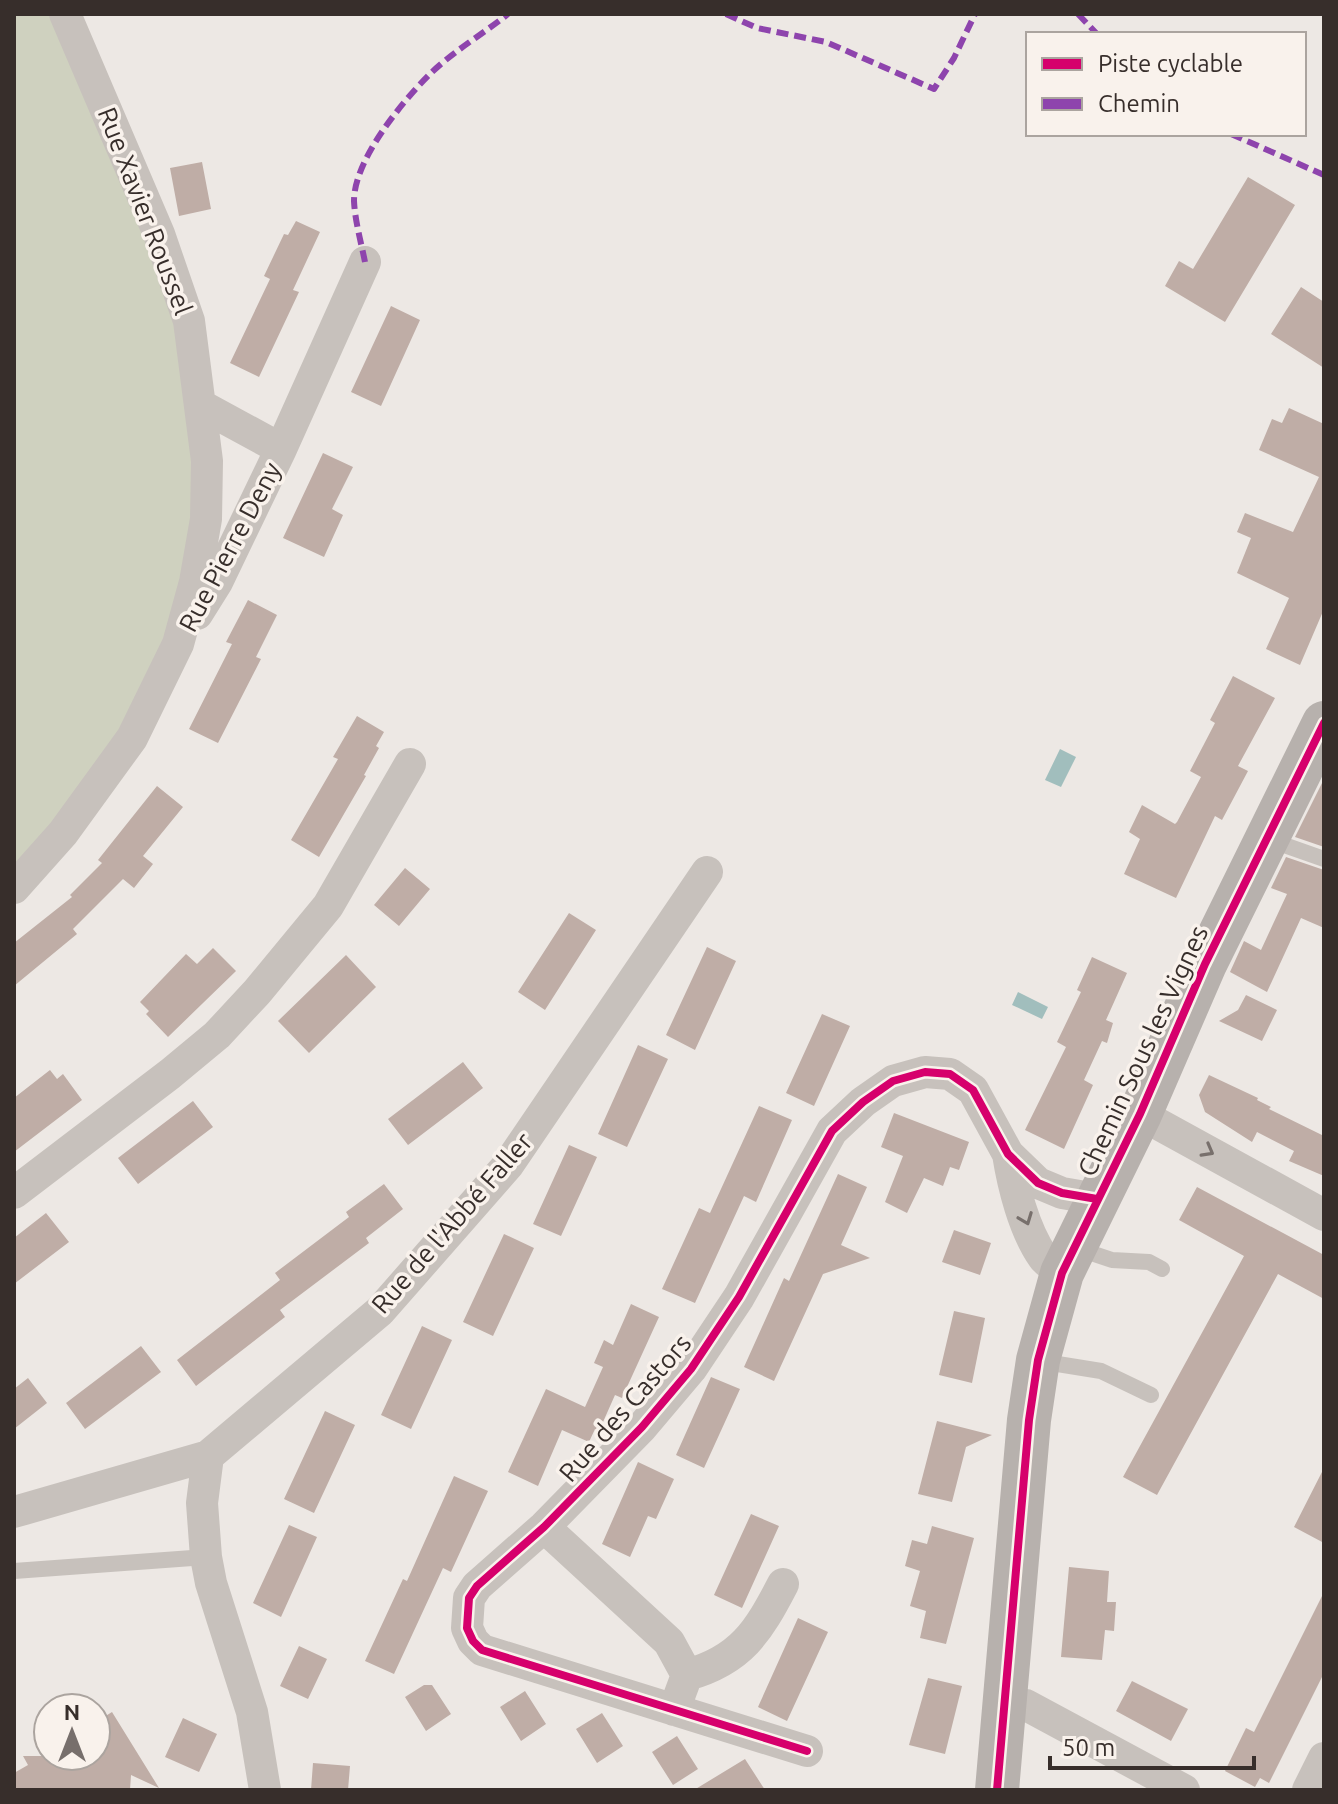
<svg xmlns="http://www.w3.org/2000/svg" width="1338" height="1804" font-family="Ubuntu,sans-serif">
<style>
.green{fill:#cfd1bf}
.water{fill:#a1bebd}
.building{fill:#bfada6}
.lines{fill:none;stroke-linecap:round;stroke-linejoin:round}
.lane{stroke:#c7c1bc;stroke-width:16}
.street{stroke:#c7c1bc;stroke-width:32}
.secondary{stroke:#b7b1ad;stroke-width:44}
.quiet{stroke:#8e44ad;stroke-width:6;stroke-dasharray:12 6;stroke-linecap:butt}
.cycleway-casing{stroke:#f9f2ec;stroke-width:13}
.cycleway{stroke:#d6006c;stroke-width:8}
.oneway{stroke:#78706c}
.labels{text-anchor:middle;stroke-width:7;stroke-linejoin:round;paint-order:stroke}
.street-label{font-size:26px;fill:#372e2b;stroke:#f9f2ec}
</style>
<rect width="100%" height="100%" fill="#ede8e4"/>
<path class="green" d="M14,14h51l47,106 90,286 -24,238 -164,244z"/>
<path class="water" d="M1060,749l16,8 -15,30 -16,-7z
M1018,992l30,15 -6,12 -30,-14z"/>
<path class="building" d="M202,162l9,47 -32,7 -9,-48z
M1248,177l47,28 -70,117 -60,-36 14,-25 14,8z
M296,221l24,11 -27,58 6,2 -40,85 -29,-14 40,-84 -6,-3 20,-42 4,1z
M1301,287l23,15v66l-53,-34z
M391,306l29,14 -39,86 -30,-14z
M1289,408l35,16v185l-24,56 -34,-16 23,-51 -52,-25 14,-35 -14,-6 8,-19 48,19 26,-55 -60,-27 13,-31 10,4z
M323,453l30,14 -21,42 11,6 -19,42 -41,-19z
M248,600l29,15 -21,42 5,2 -43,84 -29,-14 43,-85 -6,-2z
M1233,676l42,22 -37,68 10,5 -26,49 -7,-4 -39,82 -52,-24 16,-35 -11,-7 13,-27 33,19 2,-2 24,-45 -11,-6 25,-48 -5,-3z
M357,716l27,16 -8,14 3,2 -15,27 2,1 -47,81 -28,-17 47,-81 -5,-2z
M1324,779v68l-29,-10z
M157,786l26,21 -40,49 10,8 -19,24 -11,-9 -50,50 4,5 -63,52v-43l58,-46 -2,-2 32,-32 -4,-3z
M1286,857l38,13v58l-23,-10 -34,74 -37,-20 14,-31 17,9 26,-56 -16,-6z
M405,868l25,21 -31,37 -25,-21z
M569,913l27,17 -51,80 -27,-18z
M707,947l29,14 -41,89 -29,-15z
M213,948l23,23 -68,66 -22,-23 3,-3 -9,-9 46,-48 11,10z
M346,955l30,32 -67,66 -31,-32z
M1092,957l35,16 -21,47 7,3 -6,20 -5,-2 -18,39 9,5 -29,64 -39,-19 41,-83 -9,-5 24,-50 -4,-2z
M1246,995l31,15 -15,31 -43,-20 19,-11z
M822,1014l28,12 -36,80 -28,-13z
M638,1045l30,14 -41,88 -29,-13z
M463,1062l20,26 -75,57 -20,-26z
M50,1070l7,9 6,-5 19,26 -68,52v-54z
M1209,1075l49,23 -1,2 14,7 -2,2 55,27v40l-35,-15 5,-10 -37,-19 -5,10 -47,-30 -6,-17z
M193,1101l20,26 -75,57 -20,-26z
M759,1106l33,14 -36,82 -12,-6 -49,107 -33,-14 37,-81 11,5z
M894,1113l75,29 -10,28 -9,-3 -7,19 -19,-8 -17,35 -22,-11 18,-46 -22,-9z
M569,1145l28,12 -36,79 -28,-12z
M838,1174l29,13 -26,58 29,13 -47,16 -49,107 -30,-14 40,-89 5,3z
M384,1184l19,25 -37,29 3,5 -89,67 5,7 -89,69 -19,-26 103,-80 -5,-7 74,-56 -3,-5z
M1197,1187l127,68v44l-46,-25 -121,221 -34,-18 121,-221 -65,-36z
M46,1213l23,29 -55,42v-46z
M954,1230l37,13 -11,32 -38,-13z
M504,1234l30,14 -41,88 -30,-14z
M631,1304l28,13 -37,81 -7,-3 -16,36 -4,-2 -6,13 -27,-12 -24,56 -30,-14 38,-83 39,18 18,-40 -9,-4 10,-23 9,5z
M954,1311l31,7 -13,65 -33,-8z
M422,1326l30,14 -41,89 -30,-14z
M141,1346l20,26 -76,57 -19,-26z
M711,1377l29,12 -36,79 -28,-13z
M28,1378l19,25 -33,26v-40z
M325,1411l30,14 -41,88 -30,-14z
M937,1421l55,14 -26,12 -14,55 -34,-8z
M638,1462l36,17 -18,40 -8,-3 -18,41 -28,-13z
M1324,1468v75l-30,-16z
M454,1476l34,15 -37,81 -8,-4 -49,106 -29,-13 38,-82 4,2z
M751,1514l28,12 -37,82 -28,-13z
M289,1525l28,12 -36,80 -28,-14z
M932,1526l42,12 -28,106 -26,-6 6,-27 -16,-5 10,-35 -15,-5 7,-26 15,4z
M1069,1567l40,4 -2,31h9l-2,29 -9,-1 -3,30 -41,-3z
M1324,1592v81l-55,110 -9,-5 -5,9 -30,-16 21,-43 8,4z
M798,1618l30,14 -41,89 -29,-14z
M299,1646l28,13 -19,40 -28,-13z
M928,1678l34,8 -17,68 -36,-9z
M1132,1681l56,28 -17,32 -55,-30z
M424,1685h8l19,29 -25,17 -21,-34z
M525,1691l21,33 -25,17 -21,-34z
M112,1712l47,76 -28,-13 -1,15h-116v-17l14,-8 -5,-9h73v-34z
M602,1713l21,33 -26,17 -21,-34z
M183,1718l34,16 -18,38 -34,-15z
M677,1736l21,33 -25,16 -21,-33z
M745,1759l20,31h-71z
M313,1763l37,3 -2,24h-37z"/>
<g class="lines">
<path class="lane" d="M1267,839l57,20
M1076,1248l36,12 37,2 13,7
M1039,1361l62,10 50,24
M14,1571l192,-14"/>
<path class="street" d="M202,406l79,43
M197,614l20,-32 64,-133 84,-187
M14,888l49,-55 69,-95 46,-94 17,-62 11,-63 1,-58 -18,-140 -30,-87 -94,-220
M1140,1114l184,101
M1008,1154c5,32 16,76 35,103 4,6 13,11 19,16
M14,1193l156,-119 47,-39 40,-43 71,-86 82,-142
M208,1456l172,-145 128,-146 199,-293
M14,1512l194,-56 -6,47 4,54 5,26 41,129 13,78
M544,1527l125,115 18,33 -13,35
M687,1675c54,-15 71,-43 96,-91
M1004,1704l22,1 158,85
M807,1751l-325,-101 -9,-9 -6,-13 2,-30 8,-12 67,-59 98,-100 49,-58 48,-72 93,-166 31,-29 30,-21 32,-9 25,2 23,16 35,64 30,29 24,10 35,6
M1308,1790l16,-32"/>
<path class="secondary" d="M997,1790l32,-370 9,-60 24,-87 78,-159 65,-150 119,-241"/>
<path class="quiet" d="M726,14l31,14 69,14 108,47 20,-31 21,-44
M1078,14l19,20
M1231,134l93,41
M365,262c-4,-20 -10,-41 -11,-61 0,-41 48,-99 75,-126 23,-23 54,-41 79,-61"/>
<defs>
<path id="cycleway" d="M807,1751l-325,-101 -9,-9 -6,-13 2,-30 8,-12 67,-59 98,-100 49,-58 48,-72 93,-166 31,-29 30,-21 32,-9 25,2 23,16 35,64 30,29 24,10 35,6
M997,1790l32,-370 9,-60 24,-87 78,-159 65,-150 119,-241"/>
</defs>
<use href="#cycleway" class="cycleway-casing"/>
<use href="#cycleway" class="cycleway"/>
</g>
<defs><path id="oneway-chevron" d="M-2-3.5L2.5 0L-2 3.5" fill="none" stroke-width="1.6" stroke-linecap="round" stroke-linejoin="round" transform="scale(2)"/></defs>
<g class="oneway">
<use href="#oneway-chevron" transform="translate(1208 1151) rotate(29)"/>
<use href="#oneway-chevron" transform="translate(1026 1219) rotate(69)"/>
</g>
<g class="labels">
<g class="street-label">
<text transform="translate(145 211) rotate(69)" y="9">Rue Xavier Roussel</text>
<text transform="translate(230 547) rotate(-62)" y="9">Rue Pierre Deny</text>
<text transform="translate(1143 1051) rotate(-65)" y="9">Chemin Sous les Vignes</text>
<text transform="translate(452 1223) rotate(-49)" y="9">Rue de l'Abbé Faller</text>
<text transform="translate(625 1408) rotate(-49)" y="9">Rue des Castors</text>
</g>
</g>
<rect width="1338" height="1804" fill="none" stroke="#372e2b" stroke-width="32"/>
<rect x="1026" y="32" width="280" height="104" fill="#f9f2ec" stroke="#aba49f" stroke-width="2"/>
<rect x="1042" y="58" width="40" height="12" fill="#d6006c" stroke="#aba49f" stroke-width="2"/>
<text x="1098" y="72" font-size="24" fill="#372e2b">Piste cyclable</text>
<rect x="1042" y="98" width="40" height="12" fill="#8e44ad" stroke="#aba49f" stroke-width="2"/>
<text x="1098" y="112" font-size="24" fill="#372e2b">Chemin</text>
<g transform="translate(72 1732)"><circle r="38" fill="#f9f2ec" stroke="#aba49f" stroke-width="2"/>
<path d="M0-6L14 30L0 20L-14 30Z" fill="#776f6c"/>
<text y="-12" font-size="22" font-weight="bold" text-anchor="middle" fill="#372e2b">N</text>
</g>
<path d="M1050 1756v12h204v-12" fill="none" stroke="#372e2b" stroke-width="4"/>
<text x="1062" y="1756" font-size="24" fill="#372e2b" stroke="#f9f2ec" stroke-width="6" paint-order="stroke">50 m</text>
</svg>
